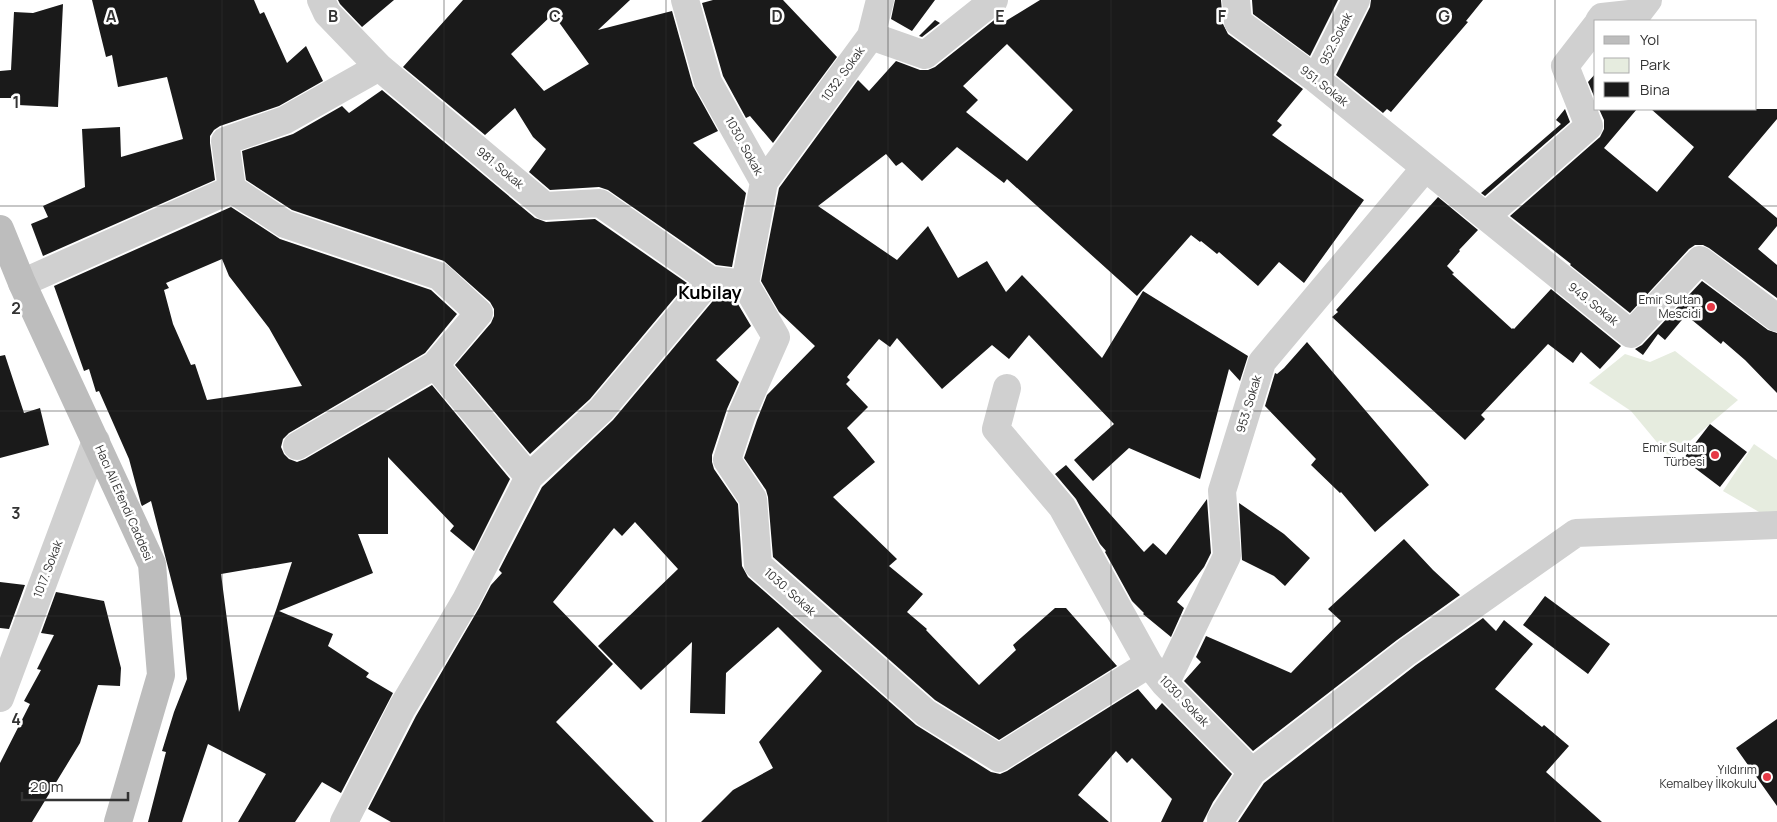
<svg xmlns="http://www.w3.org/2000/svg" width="1777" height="822" font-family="Manrope,sans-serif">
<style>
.green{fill:#e6ecdf}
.building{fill:#1a1a1a;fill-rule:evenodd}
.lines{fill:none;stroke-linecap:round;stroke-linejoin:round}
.street{stroke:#d0d0d0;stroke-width:28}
.secondary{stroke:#bdbdbd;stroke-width:28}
.grid{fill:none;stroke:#333;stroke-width:1;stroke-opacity:0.55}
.poi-dot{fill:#e63946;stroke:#fff;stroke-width:2}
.labels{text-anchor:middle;stroke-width:5;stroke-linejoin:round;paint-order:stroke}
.street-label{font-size:12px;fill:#333;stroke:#fff}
.poi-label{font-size:12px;fill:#333;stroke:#fff;text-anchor:end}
.district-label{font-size:18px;font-weight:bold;fill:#000;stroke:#fff}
.grid-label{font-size:16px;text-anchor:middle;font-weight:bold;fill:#333;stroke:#fff;stroke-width:5;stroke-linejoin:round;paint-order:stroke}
</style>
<rect width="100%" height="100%" fill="#fff"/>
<path class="green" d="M1675,351l63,49 -68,58 -39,-47 -42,-28 36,-29 25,8z
M1754,444l23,16v53l-11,3 -43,-25z"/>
<path class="building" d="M92,0h162l6,14 4,-2 23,51 19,-17 17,35 -44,25 -59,20 -6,4 -4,6v7l5,37 -172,76 -12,-32 17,-7 -5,-11 42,-19 -3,-58 38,-2 1,30 62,-18 -16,-62 -49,10 -6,-32 -6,2z
M338,0h56l-32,27 -22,-23z
M463,0h167l-32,30 74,-19 21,75 25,45 -25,12 53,50 -14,74 -16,-2 -108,-75 -9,-3 -49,3 -21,-18 17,-23 -13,-12 -18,-29 -30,27 -82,-68zM553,14l36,50 -45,27 -33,-37z
M713,0h70l54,57 -64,86 -23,-27 -4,2 -23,-42 -21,-73z
M895,0h40l-23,31 -21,-12z
M1040,0h181l2,24 5,10 75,55 -26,32 5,4 -10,10 92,65 -60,83 -25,-21 -21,24 -39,-34 -2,2 -16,-13 -1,1 -9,-7 -54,61 -130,-117 -3,4 -47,-36 -35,34 -20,-19 -6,4 -10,-12 -68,52 79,54 31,-34 30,52 29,-17 19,31 16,-17 80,83 41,-67 105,65 -8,25 -11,-12 -29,110 -71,-31 -36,33 -19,-21 40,-36 -85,-89 -20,24 -17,-14 -50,44 -45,-51 -7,9 -11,-8 -32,38 3,3 -4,4 22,23 -21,21 28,34 -42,35 64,62 -8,7 34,28 -16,18 20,17 -1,1 53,55 37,-35 -3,-5 42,-37h11l51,58 -118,74 -64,-40 -162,-143 -5,-60 -2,-7 -22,-32 13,-38 10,-25 48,-49 -36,-34 -18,-31 18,-93 79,-108 11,11 27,-30 24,9h8l7,-3 63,-50 6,5zM1007,44l66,66 -46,51 -61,-49 12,-12 -15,-14z
M1252,0h86l-28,56 -57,-42z
M1371,0h112l-17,21 2,1 -77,90 -4,-3 -4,4 -47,-38 34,-68z
M63,4l-5,103 -40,-2v-7h-18v-27l11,-1 3,-58 19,1z
M935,20l5,3 -18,14 -3,-1z
M1596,73v28l-8,-19z
M382,90l153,128 11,4 49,-3 92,64 -97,116 -60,55 -75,-89 36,-42 3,-7v-7l-4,-7 -46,-41 -152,-51 -46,-30 -4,-29 51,-17 49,-28 7,7z
M1565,109l5,13 -85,74 -4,-3 80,-69 -5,-4z
M1599,109h38l-33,39 53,44 37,-45 -43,-38h126v10l-49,58 49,41v8l-19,23 19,16v33l-68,-50 -6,-3h-8l-6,4 -59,64 -60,-48 1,-1 -61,-48 90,-79 4,-8v-9z
M1438,197l40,33 -19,20 1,1 -13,15 7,7 -2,1 60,55 1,-1 1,1 37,-40 70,57 -21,23 -19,-17 -8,11 -25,-19 -67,71 4,4 -20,21 -133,-123 6,-5 -2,-2z
M231,207l49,32 151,51 26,24 -32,39 -136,80 -6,6 -2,8 3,7 5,5 8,3 8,-3 127,-74 78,94 -36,72 -24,-20 4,-5 -66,-69v77h-30l15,39 -94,38 54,23 -5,12 41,27 -3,4 27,16 -52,100 -19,-11 -27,40h-57l28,-48 -58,-30 -26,78h-34l18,-70 -4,-1 12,-39 13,-33 -6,-61 -30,-117 -9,5 -1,-2 -12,-45 -30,-68 -3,1 -7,-23 -5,2 -30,-85zM222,259l7,17 40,52 33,58 -95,14 -12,-36 -4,1 -18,-41 -9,-34 5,-2 -3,-5zM292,562l-16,48 -37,102 -18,-138z
M1702,281l66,49 9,3v60l-32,-33 -22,-19 -2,3 -35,-29 -21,25 -7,-6 -15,21 -8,-6 7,-4z
M717,296l18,3 16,27 -35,34 23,22 -12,27 -15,46v7l2,7 24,35 4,62 6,11 168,148 75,47 9,2 7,-3 131,-82 18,21 6,-7 70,71 -19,28 -10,20h-42l11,-23 -40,-41 -5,5 -11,-12 -38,44 31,27h-408l32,-32 40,-22 -14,-26 63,-71 -44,-44 -52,46 -1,41 -35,-1 2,-71 -51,48 -43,-44 80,-77 -43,-47 -13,14 -8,-8 -61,74 60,62 -57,58 98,100h-263l-23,-13 48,-93 63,-108 12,-23 11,-12 -3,-3 43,-83 71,-67z
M1307,342l122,143 -54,47 -34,-40 -1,1 -29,-28 5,-6 -51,-53 10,-33 2,1 7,-6z
M5,355l19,58 16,-5 9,37 -49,13v-102z
M1710,424l37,28 -27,35 -37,-28z
M1066,465l78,87 9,-9 13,12 41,-56 4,54 -7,14 -27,35 7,6 -13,29 -28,-23 1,-1 -12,-12 -27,-49 1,-1 -6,-7 -24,-45 -21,-25z
M1239,503l45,31 26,24 -25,28 -11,-10 -32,-16z
M1404,539l29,31 27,25 -63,45 -144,111 -69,-70 17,-19 -5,-5 10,-21 85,37 50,-52 -13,-12z
M0,582l25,3 -16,44 -9,-1z
M56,592l48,9 17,67 -1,18 -22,-1 -18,58 -48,79h-32v-59l30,-59 -6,-3 17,-31 -4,-1 17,-34 -13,-2z
M1545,596l65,48 -22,30 -65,-49z
M1483,618l13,13 8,-11 29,24 -38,45 47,38 2,-2 25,21 -23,26 56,50h-364l26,-39 152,-118z
M1777,719v87l-41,-58z"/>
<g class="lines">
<path class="street" d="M321,0l6,13 52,54 166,139 55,-3 110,77
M685,0l23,82 56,100 -19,102 31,53 -34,77 -15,46 26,39 5,66 168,148 73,45 150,-94 16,20 87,88
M1236,0l2,22 78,57 315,255 69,-74 77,58
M1599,21l3,-4 36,-4 10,-13
M871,36l9,-36
M379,67l-94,53 -60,21 7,48 53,35 154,52 40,37 -44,52
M1316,79l40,-79
M764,182l107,-146 54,19 69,-55
M1486,216l103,-90 -24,-60 31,-40
M22,283l210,-94
M1007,388l-11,41 66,78 87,157
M297,446l138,-81 94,112
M1165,684l62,-128 -5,-65 40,-129 163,-194
M0,698l96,-257
M344,822l58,-114 64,-108 63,-123 72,-67 109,-130 35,4
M1221,822v-3l31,-47 155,-120 169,-119 201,-8"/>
<path class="secondary" d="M0,229l22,54 130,281 9,111 -43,147"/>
</g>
<path class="grid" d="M222,0v822M444,0v822M666,0v822M888,0v822M1111,0v822M1333,0v822M1555,0v822M0,206h1777M0,411h1777M0,616h1777"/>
<g class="poi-dot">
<circle cx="1711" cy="307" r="5"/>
<circle cx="1715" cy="455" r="5"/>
<circle cx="1767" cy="777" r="5"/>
</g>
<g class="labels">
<g class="street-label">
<text transform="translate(1336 39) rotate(-63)" y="4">952.Sokak</text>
<text transform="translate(843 74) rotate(-54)" y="4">1032. Sokak</text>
<text transform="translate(1324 86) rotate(38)" y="4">951. Sokak</text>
<text transform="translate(744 146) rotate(61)" y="4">1030. Sokak</text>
<text transform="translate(500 168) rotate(40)" y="4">981. Sokak</text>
<text transform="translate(1593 304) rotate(39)" y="4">949. Sokak</text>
<text transform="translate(1249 404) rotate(-73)" y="4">953. Sokak</text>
<text transform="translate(124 503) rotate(66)" y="4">Hacı Ali Efendi Caddesi</text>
<text transform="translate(48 569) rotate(-69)" y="4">1017. Sokak</text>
<text transform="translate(790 592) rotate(42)" y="4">1030. Sokak</text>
<text transform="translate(1184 701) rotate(46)" y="4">1030. Sokak</text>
</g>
<g class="poi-label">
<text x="1701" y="304">Emir Sultan<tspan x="1701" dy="14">Mescidi</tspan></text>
<text x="1705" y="452">Emir Sultan<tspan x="1705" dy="14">Türbesi</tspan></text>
<text x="1757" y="774">Yıldırım<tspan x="1757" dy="14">Kemalbey İlkokulu</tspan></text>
</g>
<g class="district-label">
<text x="710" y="299">Kubilay</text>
</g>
</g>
<g class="grid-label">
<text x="111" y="22">A</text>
<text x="333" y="22">B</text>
<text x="555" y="22">C</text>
<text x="777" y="22">D</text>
<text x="1000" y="22">E</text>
<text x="1222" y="22">F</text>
<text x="1444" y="22">G</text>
<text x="16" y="108">1</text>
<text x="16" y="314">2</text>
<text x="16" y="519">3</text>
<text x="16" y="725">4</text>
</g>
<rect x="1594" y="20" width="162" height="90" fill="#ffffff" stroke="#adadad"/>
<rect x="1604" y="36" width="25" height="8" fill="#bdbdbd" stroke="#adadad"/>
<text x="1640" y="45" font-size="15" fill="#333333">Yol</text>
<rect x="1604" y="58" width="25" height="15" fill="#e6ecdf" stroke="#adadad"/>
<text x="1640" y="70" font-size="15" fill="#333333">Park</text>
<rect x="1604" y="82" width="25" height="15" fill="#1a1a1a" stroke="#adadad"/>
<text x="1640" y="95" font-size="15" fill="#333333">Bina</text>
<path d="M22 792v8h106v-8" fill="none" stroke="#333333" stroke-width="2.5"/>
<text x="30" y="792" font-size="15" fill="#333333" stroke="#ffffff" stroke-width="4" paint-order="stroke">20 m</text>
</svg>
